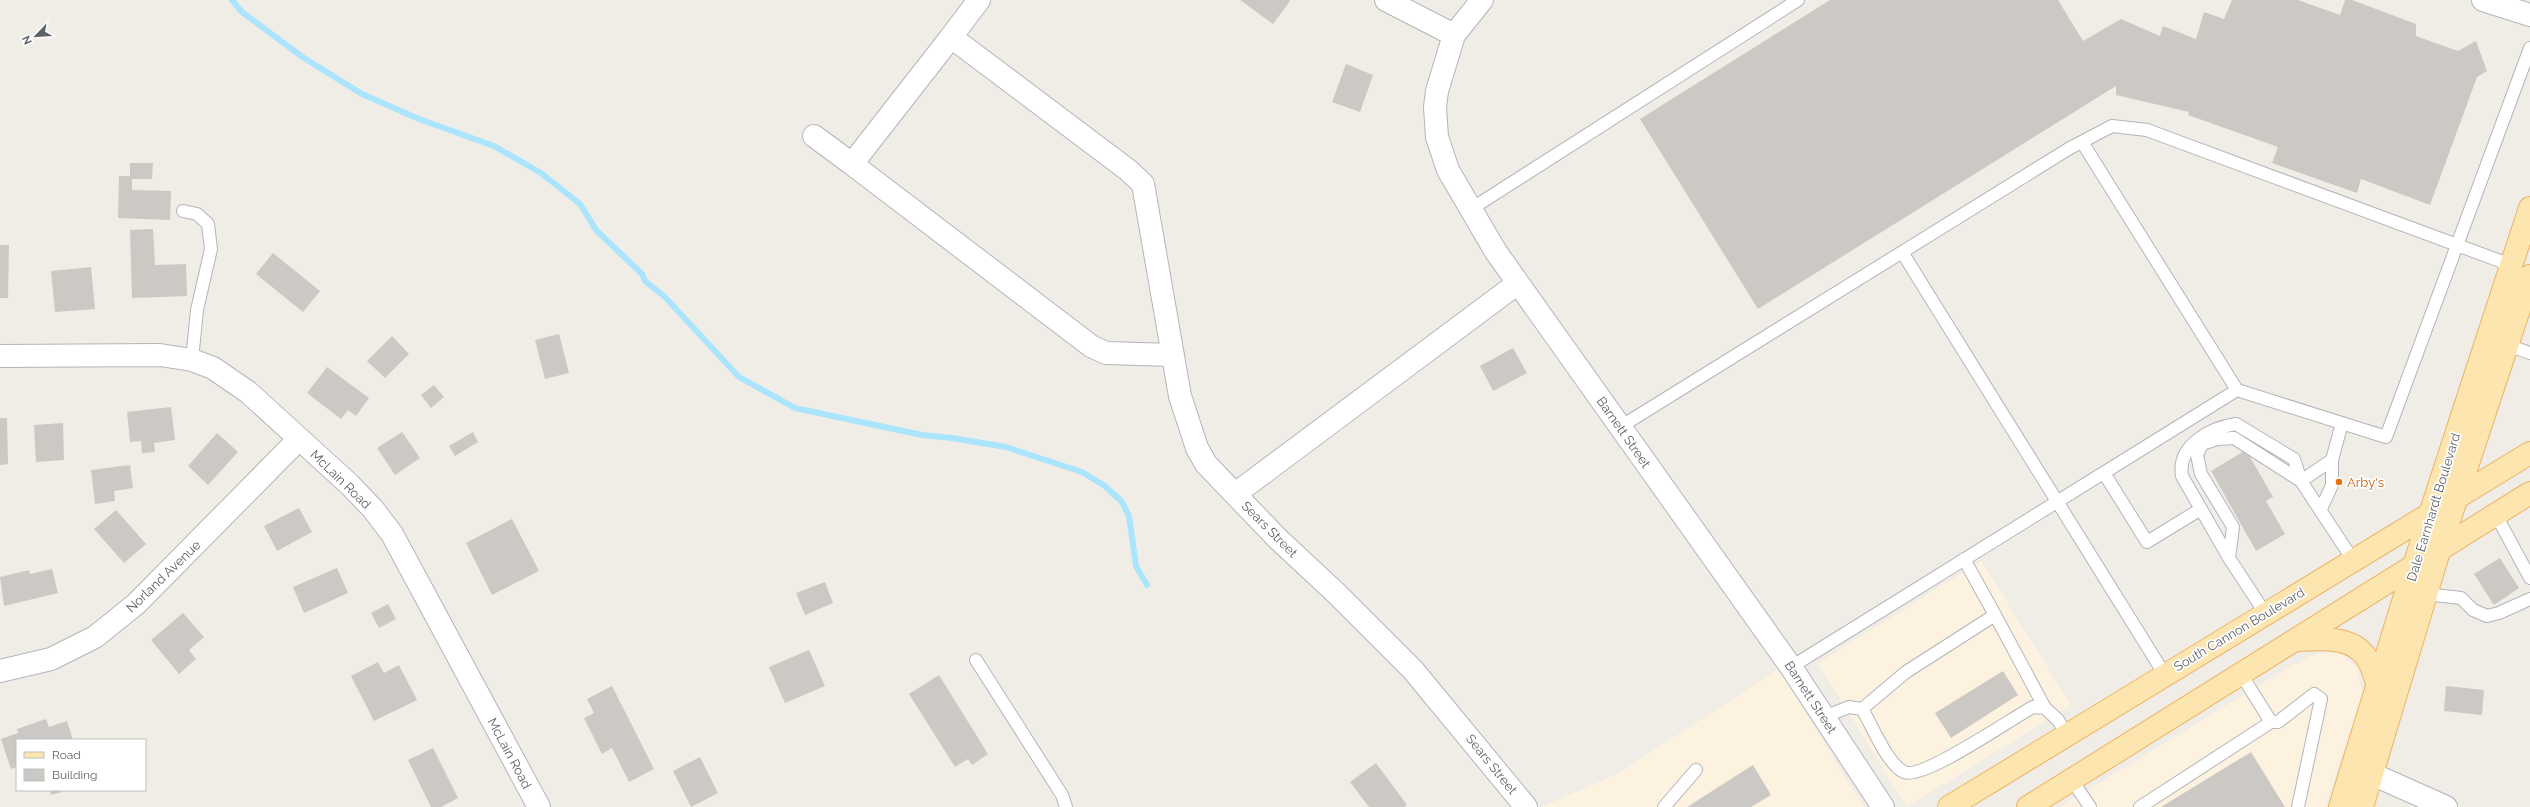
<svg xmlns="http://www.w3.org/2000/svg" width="2530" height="807" font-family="Raleway,sans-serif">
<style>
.commercial{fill:#fdf2df}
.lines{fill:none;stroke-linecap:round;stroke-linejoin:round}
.stream{stroke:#abe5fd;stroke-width:6}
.building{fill:#ccc8c4}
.lane-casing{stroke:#b2b5b9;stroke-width:14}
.street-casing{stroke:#b2b5b9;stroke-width:24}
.primary-casing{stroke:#eeb262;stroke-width:24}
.lane{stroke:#fff;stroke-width:12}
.street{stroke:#fff;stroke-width:22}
.primary{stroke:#fde5b0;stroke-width:22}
.food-dot{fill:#e8710a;stroke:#fff;stroke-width:1.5}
.labels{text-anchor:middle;stroke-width:3.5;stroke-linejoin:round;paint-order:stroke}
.street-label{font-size:13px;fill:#5e6367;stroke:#fff}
.food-label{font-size:13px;fill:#c56008;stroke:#fff;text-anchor:start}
</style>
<rect width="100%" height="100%" fill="#f0ede7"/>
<path class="commercial" d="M1981,561l90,144 -164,102 -89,-144z
M2339,652l18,15 5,27 -37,113h-265l226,-138 32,-16z
M1778,669l86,138h-322l79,-35z"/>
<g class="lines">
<path class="stream" d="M232,0l10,12 62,46 58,36 57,25 75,27 47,27 39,31 16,26 46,44 3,7 19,15 75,81 56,31 127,27 30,3 54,9 76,25 23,14 17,16 7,14 7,50 11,19"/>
</g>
<path class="building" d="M1240,0h49l1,1 -17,23z
M1830,0h228l25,41 38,-22 39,17 3,-10 33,13 8,-27 20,7 8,-19h66l42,15 5,-15h7l64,24v12l42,15 18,-10 11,30 -10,6 -47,128 -69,-26 -4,14 -85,-30 6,-16 -90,-32 1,-3 -73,-17v-9l-358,223 -118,-190z
M1346,64l27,11 -13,37 -28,-10z
M130,163h23l-1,16h-20v11l39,1 -1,29 -52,-2 1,-42h11z
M153,229l2,36 31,-1 1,32 -55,2 -2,-68z
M0,245h9l-1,53h-8z
M273,253l47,38 -17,21 -47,-38z
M91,267l4,42 -40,3 -4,-41z
M559,334l10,39 -24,6 -10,-39z
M392,336l17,18 -24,24 -18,-17z
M1513,348l14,25 -34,18 -13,-25z
M327,367l42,31 -13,18 -8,-6 -7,9 -34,-26z
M434,385l10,12 -13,11 -10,-13z
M171,407l4,33 -21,3 1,9 -13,1 -1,-12 -11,1 -3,-30z
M0,418h7l1,46 -8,1z
M63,423l1,37 -28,2 -2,-37z
M402,432l18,26 -25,17 -18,-27z
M473,432l5,10 -23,14 -6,-10z
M217,433l21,19 -30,33 -20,-19z
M2246,450l27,47 -7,4 19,33 -29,17 -45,-80z
M130,465l3,23 -19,3 1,10 -20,3 -4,-34z
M299,508l13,24 -35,19 -13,-25z
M116,510l30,34 -22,19 -30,-34z
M512,519l27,52 -47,24 -26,-52z
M2500,558l19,30 -25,17 -20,-31z
M337,568l11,25 -44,20 -11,-26z
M52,569l6,24 -54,13 -4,-29 29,-7 1,4z
M825,582l8,21 -28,12 -9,-22z
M388,604l8,15 -17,9 -8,-15z
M183,613l21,24 -15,13 7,9 -17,15 -28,-34z
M809,650l16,36 -40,17 -16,-36z
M378,662l6,11 15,-8 18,35 -43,21 -23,-45z
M2003,671l15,24 -67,43 -16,-25z
M939,675l49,79 -16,11 -4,-6 -13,8 -46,-73z
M612,686l42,83 -25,13 -17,-34 -10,6 -18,-36 10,-5 -7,-14z
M2446,686l38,4 -2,25 -38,-4z
M46,719l3,8 18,-6 6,19h-56v27l-6,2 -10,-30 17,-6 -1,-4z
M433,748l25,50 -17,9h-10l-23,-47z
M2251,752l34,55h-124z
M700,757l18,36 -27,14 -18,-36z
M1376,763l31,42 -3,2h-35l-19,-25z
M1753,765l18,30 -20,12h-64z
M50,790h11l1,2 -11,3z"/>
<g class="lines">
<defs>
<path id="lane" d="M2082,142l155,248
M1471,209l327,-209
M183,211l14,3 11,10 3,25 -14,61 -5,50
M1902,252l263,423
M2507,345l23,8
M1620,427l450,-279 42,-22 35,4 364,135
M2332,460l10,-37
M2104,473l43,69 54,-33
M2496,515l34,63
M2229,558l4,-31 -32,-53 -4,-19 5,-11 15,-5 17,-1 67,43 31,-21v25l-11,24
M1964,559l31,56
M2426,594l35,4 12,12 14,6 12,-3 31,-14
M2265,613l-36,-55 -47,-82c-5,-31 28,-48 54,-52l58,35 7,22 52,79
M976,660l86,135 4,12
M1791,667l446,-277 149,47 144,-389
M2241,674l30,48h7l36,-28 7,5 -23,108
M1862,709l44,-37 89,-57 50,93 13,12 9,15
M1824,717l25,-10 13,2c10,16 25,55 42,63 18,9 108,-54 129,-65l12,1
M2072,780l18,27
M1664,807l32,-37
M2140,807l131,-85"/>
<path id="street" d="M1386,0l68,35
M1482,0l-28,35 -17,56 -2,16 2,30 11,33 48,82 295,415 92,140
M2483,0l47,15
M951,37l28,-37
M814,136l38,28
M1173,355l-67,-2 -15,-7 -239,-182 99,-127 177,133 15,14 37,212 17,52 9,16 71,74 59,55 77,77 113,137
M0,356l160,-1 32,5 21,8 35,24 102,93 23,24 19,25 147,273
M1235,494l283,-211
M0,671l51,-12 44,-22 41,-33 163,-165
M2372,774l74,33"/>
<path id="primary" d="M2296,640c24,-1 58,-5 72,20 5,8 7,18 10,26
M1949,807l581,-354
M2028,807l502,-314
M2340,807l90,-293 100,-306
M2362,807l77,-256 91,-275"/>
</defs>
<use href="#lane" class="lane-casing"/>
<use href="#street" class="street-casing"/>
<use href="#primary" class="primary-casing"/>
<use href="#lane" class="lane"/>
<use href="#street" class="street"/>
<use href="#primary" class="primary"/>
</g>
<circle class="food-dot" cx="2339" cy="482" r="4"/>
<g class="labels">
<g class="street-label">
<text transform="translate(1624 432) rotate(55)" y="5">Barnett Street</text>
<text transform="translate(341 479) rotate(44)" y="5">McLain Road</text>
<text transform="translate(2433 507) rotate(-73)" y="5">Dale Earnhardt Boulevard</text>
<text transform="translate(1270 529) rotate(45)" y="5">Sears Street</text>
<text transform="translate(163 576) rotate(-44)" y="5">Norland Avenue</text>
<text transform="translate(2239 629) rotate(-31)" y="5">South Cannon Boulevard</text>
<text transform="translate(1811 697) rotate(57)" y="5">Barnett Street</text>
<text transform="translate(510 753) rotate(62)" y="5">McLain Road</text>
<text transform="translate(1492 764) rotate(51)" y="5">Sears Street</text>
</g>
<g class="food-label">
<text x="2347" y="487">Arby's</text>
</g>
</g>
<rect x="16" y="739" width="130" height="52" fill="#ffffff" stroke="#bfc1c2"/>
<rect x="24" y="752" width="20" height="6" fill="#fde5b0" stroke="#bfc1c2"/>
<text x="52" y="759" font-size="12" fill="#5e6367">Road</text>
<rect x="24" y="769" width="20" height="12" fill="#ccc8c4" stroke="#bfc1c2"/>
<text x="52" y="779" font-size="12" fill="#5e6367">Building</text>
<g transform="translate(36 36) rotate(245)" stroke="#ffffff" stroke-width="3" paint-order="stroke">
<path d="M0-3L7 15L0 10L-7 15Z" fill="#5e6367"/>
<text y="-6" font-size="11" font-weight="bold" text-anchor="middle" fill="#5e6367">N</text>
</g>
</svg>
